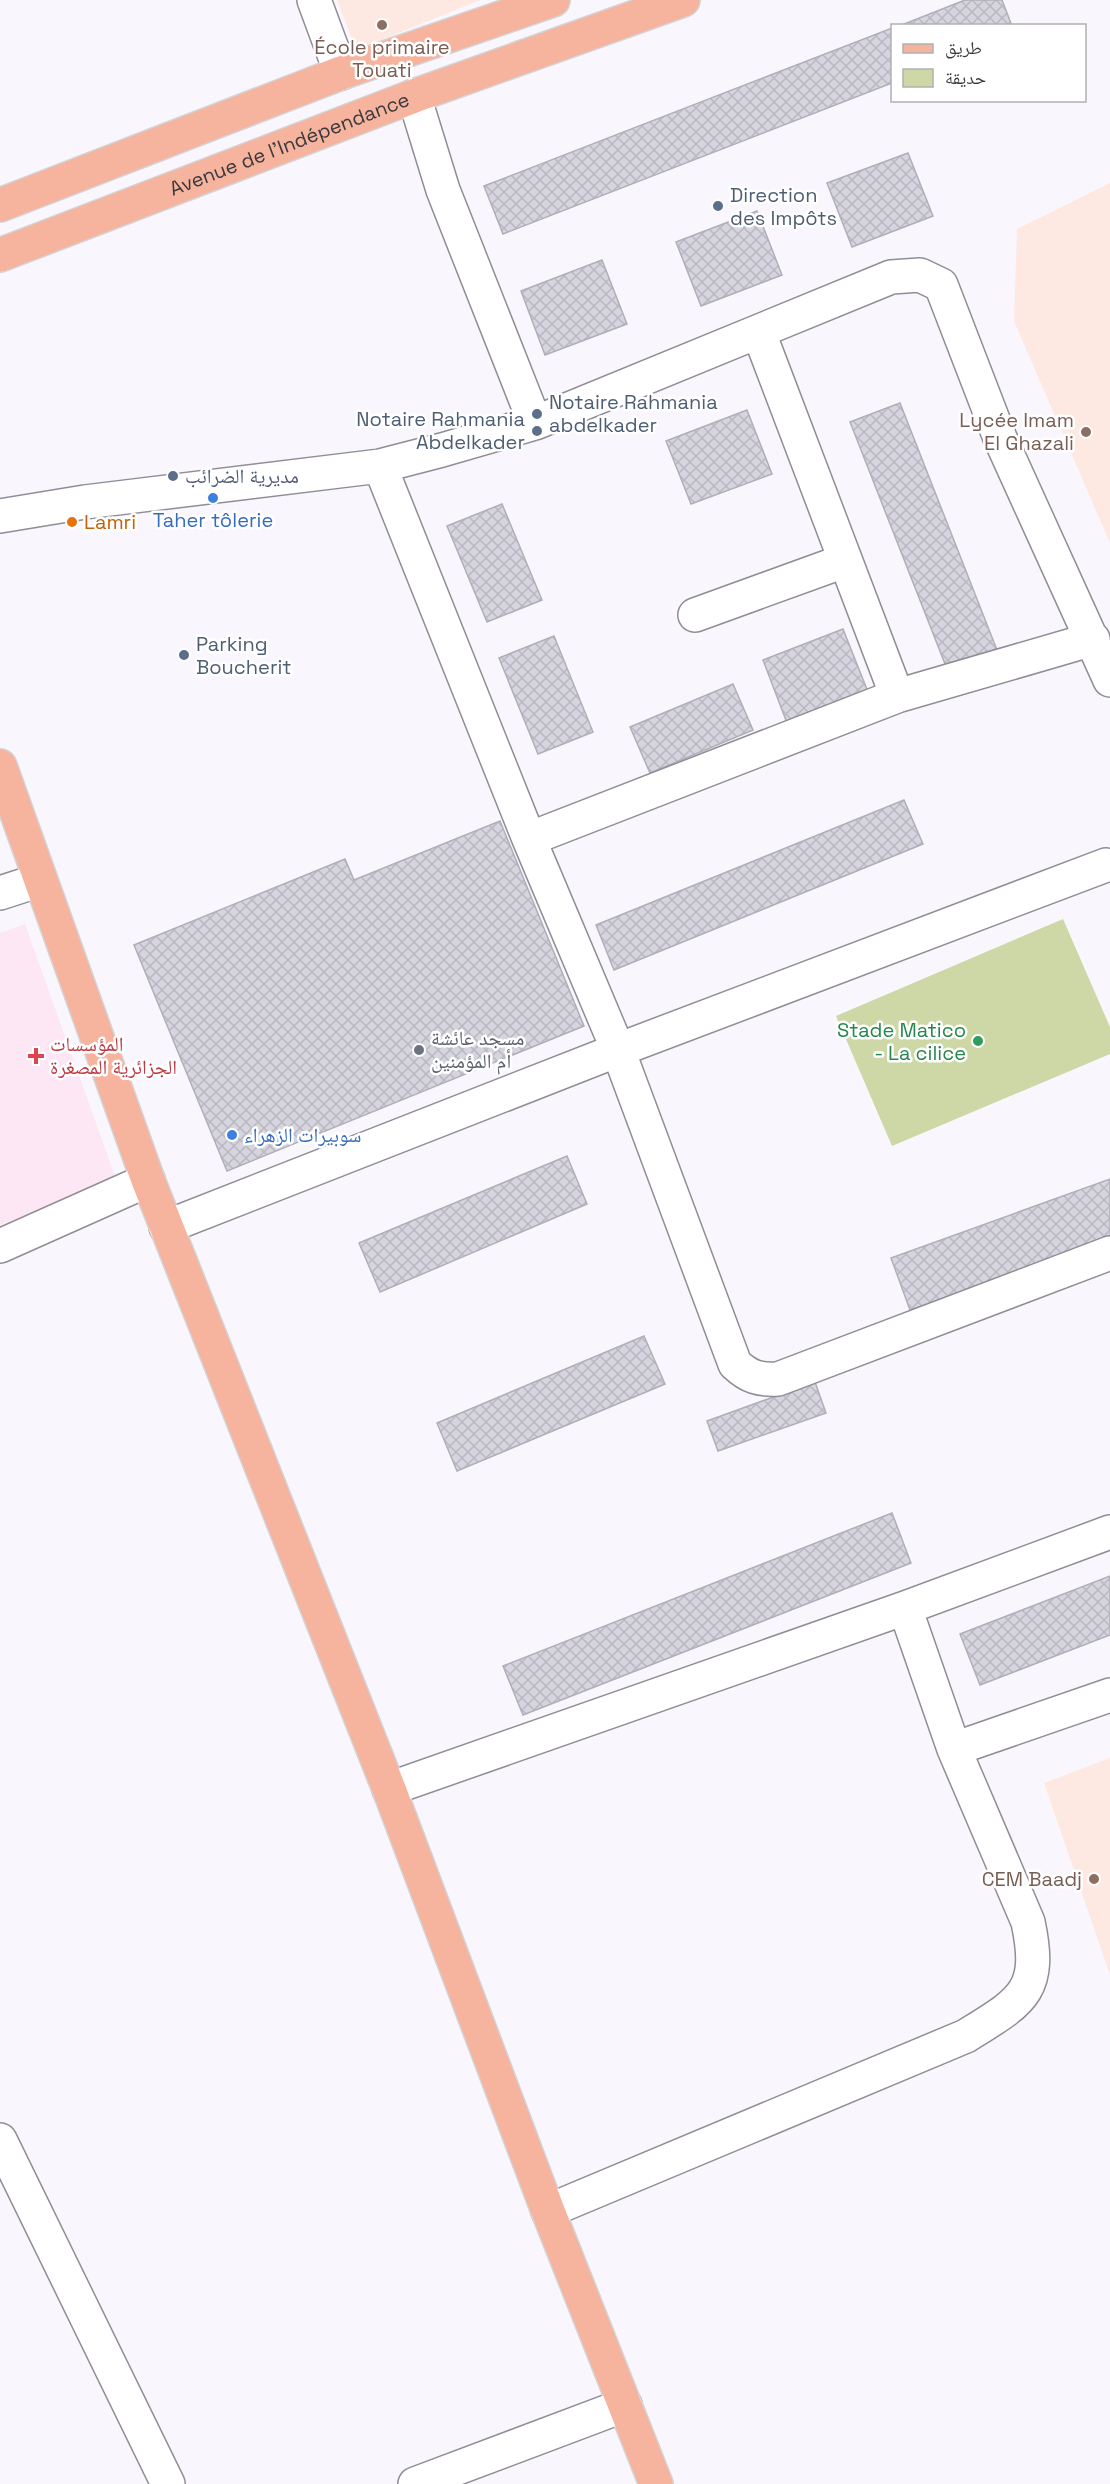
<svg xmlns="http://www.w3.org/2000/svg" width="1110" height="2484" font-family="'Space Grotesk','Noto Naskh Arabic',sans-serif">
<style>
.education{fill:#fde9e2}
.medical{fill:#fde7f5}
.green{fill:#cdd8a6}
.building{fill:url(#building-cross-hatch);stroke:#b0aeb8;stroke-width:1.5}
.lines{fill:none;stroke-linecap:round;stroke-linejoin:round}
.minor-casing{stroke:#908d97;stroke-width:36}
.major-casing{stroke:#d4d3d5;stroke-width:36}
.minor{stroke:#fff;stroke-width:33}
.major{stroke:#f6b39d;stroke-width:33}
.education-dot{fill:#8d6e63;stroke:#fff;stroke-width:2}
.service-dot{fill:#5c6f8a;stroke:#fff;stroke-width:2}
.shop-dot{fill:#3f7fe0;stroke:#fff;stroke-width:2}
.food-dot{fill:#e8710a;stroke:#fff;stroke-width:2}
.leisure-dot{fill:#2e9e5b;stroke:#fff;stroke-width:2}
.worship-dot{fill:#6b7280;stroke:#fff;stroke-width:2}
.health-dot{fill:#e0444e;stroke:#fff;stroke-width:2}
.labels{text-anchor:middle;stroke-width:5;stroke-linejoin:round;paint-order:stroke}
.education-label{font-size:20px;fill:#785e54;stroke:#fff;text-anchor:end}
.street-label{font-size:20px;fill:#3b393e;stroke:#fff}
.service-label{font-size:20px;fill:#4e5e75;stroke:#fff;text-anchor:start}
.shop-label{font-size:20px;fill:#366cbe;stroke:#fff}
.food-label{font-size:20px;fill:#c56008;stroke:#fff;text-anchor:start}
.leisure-label{font-size:20px;fill:#27864d;stroke:#fff;text-anchor:end}
.worship-label{font-size:20px;fill:#5b616d;stroke:#fff;text-anchor:start}
.health-label{font-size:20px;fill:#be3a42;stroke:#fff;text-anchor:start}
</style>
<defs>
<pattern id="building-cross-hatch" width="8" height="8" patternUnits="userSpaceOnUse" patternTransform="scale(1.5)"><rect width="8" height="8" fill="#d6d5df"/><path d="M0 0l8 8M0 8l8-8" fill="none" stroke="#b9b8c0"/></pattern>
</defs>
<rect width="100%" height="100%" fill="#f9f7fd"/>
<path class="education" d="M337,0h144l-125,50z
M1110,183v360l-96,-222 3,-92z
M1110,1758v217l-66,-192z"/>
<path class="medical" d="M25,924l91,255 -116,46v-292z"/>
<path class="green" d="M1063,919l47,108v27l-218,92 -56,-130z"/>
<path class="building" d="M965,0h37l10,26h-113z
M892,28v55l-389,151 -19,-48z
M908,153l25,63 -81,31 -25,-64z
M757,211l25,64 -81,31 -25,-64z
M602,260l25,64 -82,31 -24,-64z
M900,403l97,247 -50,19 -97,-247z
M747,410l25,64 -81,30 -25,-63z
M502,504l40,96 -55,22 -40,-96z
M843,629l25,63 -81,31 -24,-63z
M554,636l39,96 -55,22 -39,-96z
M733,684l20,46 -103,43 -20,-46z
M904,800l19,44 -309,126 -18,-45z
M500,821l84,205 -357,145 -93,-226 211,-86 9,21z
M567,1156l20,48 -207,88 -21,-49z
M1110,1179v59l-200,72 -19,-52z
M644,1336l21,48 -208,87 -20,-48z
M815,1382l11,31 -108,38 -11,-30z
M892,1513l19,50 -388,152 -20,-49z
M1110,1576v59l-130,50 -20,-51z"/>
<g class="lines">
<defs>
<path id="minor" d="M314,0l27,73
M414,96l29,94 92,233
M759,333l138,363
M380,466l149,373 89,211 117,314c14,13 24,16 43,15l332,-126
M0,516l85,-14 295,-36 62,-16 93,-27 356,-146 29,-2 21,10 59,153 110,242
M695,615l149,-54
M529,839l368,-143 196,-57
M0,893l40,-13
M166,1227l452,-177 488,-185
M0,1246l148,-66
M954,1749l156,-54
M389,1789l516,-181 205,-76
M0,2140l168,344
M548,2211l418,-175c56,-35 77,-44 62,-114l-74,-173 -49,-141
M415,2484l210,-79"/>
<g id="major">
<path d="M0,205l341,-132 212,-73"/>
<path id="s1" d="M0,255l414,-159 269,-96"/>
<path d="M0,766l148,414 241,609 159,422 108,273"/>
</g>
</defs>
<use href="#minor" class="minor-casing"/>
<use href="#major" class="major-casing"/>
<use href="#minor" class="minor"/>
<use href="#major" class="major"/>
</g>
<g class="education-dot">
<circle cx="382" cy="25" r="6"/>
<circle cx="1086" cy="432" r="6"/>
<circle cx="1094" cy="1879" r="6"/>
</g>
<g class="service-dot">
<circle cx="718" cy="206" r="6"/>
<circle cx="537" cy="414" r="6"/>
<circle cx="537" cy="431" r="6"/>
<circle cx="173" cy="476" r="6"/>
<circle cx="184" cy="655" r="6"/>
</g>
<g class="shop-dot">
<circle cx="213" cy="498" r="6"/>
<circle cx="232" cy="1135" r="6"/>
</g>
<circle class="food-dot" cx="72" cy="522" r="6"/>
<circle class="leisure-dot" cx="978" cy="1041" r="6"/>
<circle class="worship-dot" cx="419" cy="1050" r="6"/>
<path class="health-dot" d="M33 1047h6v6h6v6h-6v6h-6v-6h-6v-6h6z"/>
<g class="labels">
<g class="education-label">
<text x="382" y="54" text-anchor="middle">École primaire<tspan x="382" dy="23">Touati</tspan></text>
<text x="1074" y="427">Lycée Imam<tspan x="1074" dy="23">El Ghazali</tspan></text>
<text x="1082" y="1886">CEM Baadj</text>
</g>
<g class="street-label">
<text dy="7" stroke="none"><textPath href="#s1" startOffset="310">Avenue de l'Indépendance</textPath></text>
</g>
<g class="service-label">
<text x="730" y="202">Direction<tspan x="730" dy="23">des Impôts</tspan></text>
<text x="549" y="409">Notaire Rahmania<tspan x="549" dy="23">abdelkader</tspan></text>
<text x="525" y="426" text-anchor="end">Notaire Rahmania<tspan x="525" dy="23">Abdelkader</tspan></text>
<text x="185" y="483">مديرية الضرائب</text>
<text x="196" y="651">Parking<tspan x="196" dy="23">Boucherit</tspan></text>
</g>
<g class="shop-label">
<text x="213" y="527">Taher tôlerie</text>
<text x="244" y="1142" text-anchor="start">سوبيرات الزهراء</text>
</g>
<g class="food-label">
<text x="84" y="529">Lamri</text>
</g>
<g class="leisure-label">
<text x="966" y="1037">Stade Matico<tspan x="966" dy="23">- La cilice</tspan></text>
</g>
<g class="worship-label">
<text x="431" y="1045">مسجد عائشة<tspan x="431" dy="23">أم المؤمنين</tspan></text>
</g>
<g class="health-label">
<text x="50" y="1051">المؤسسات<tspan x="50" dy="23">الجزائرية المصغرة</tspan></text>
</g>
</g>
<rect x="891" y="24" width="195" height="78" fill="#ffffff" stroke="#b1b0b2" stroke-width="1.5"/>
<rect x="903" y="44" width="30" height="9" fill="#f6b39d" stroke="#b1b0b2" stroke-width="1.5"/>
<text x="945" y="54" font-size="18" fill="#3b393e">طريق</text>
<rect x="903" y="69" width="30" height="18" fill="#cdd8a6" stroke="#b1b0b2" stroke-width="1.5"/>
<text x="945" y="84" font-size="18" fill="#3b393e">حديقة</text>
</svg>
